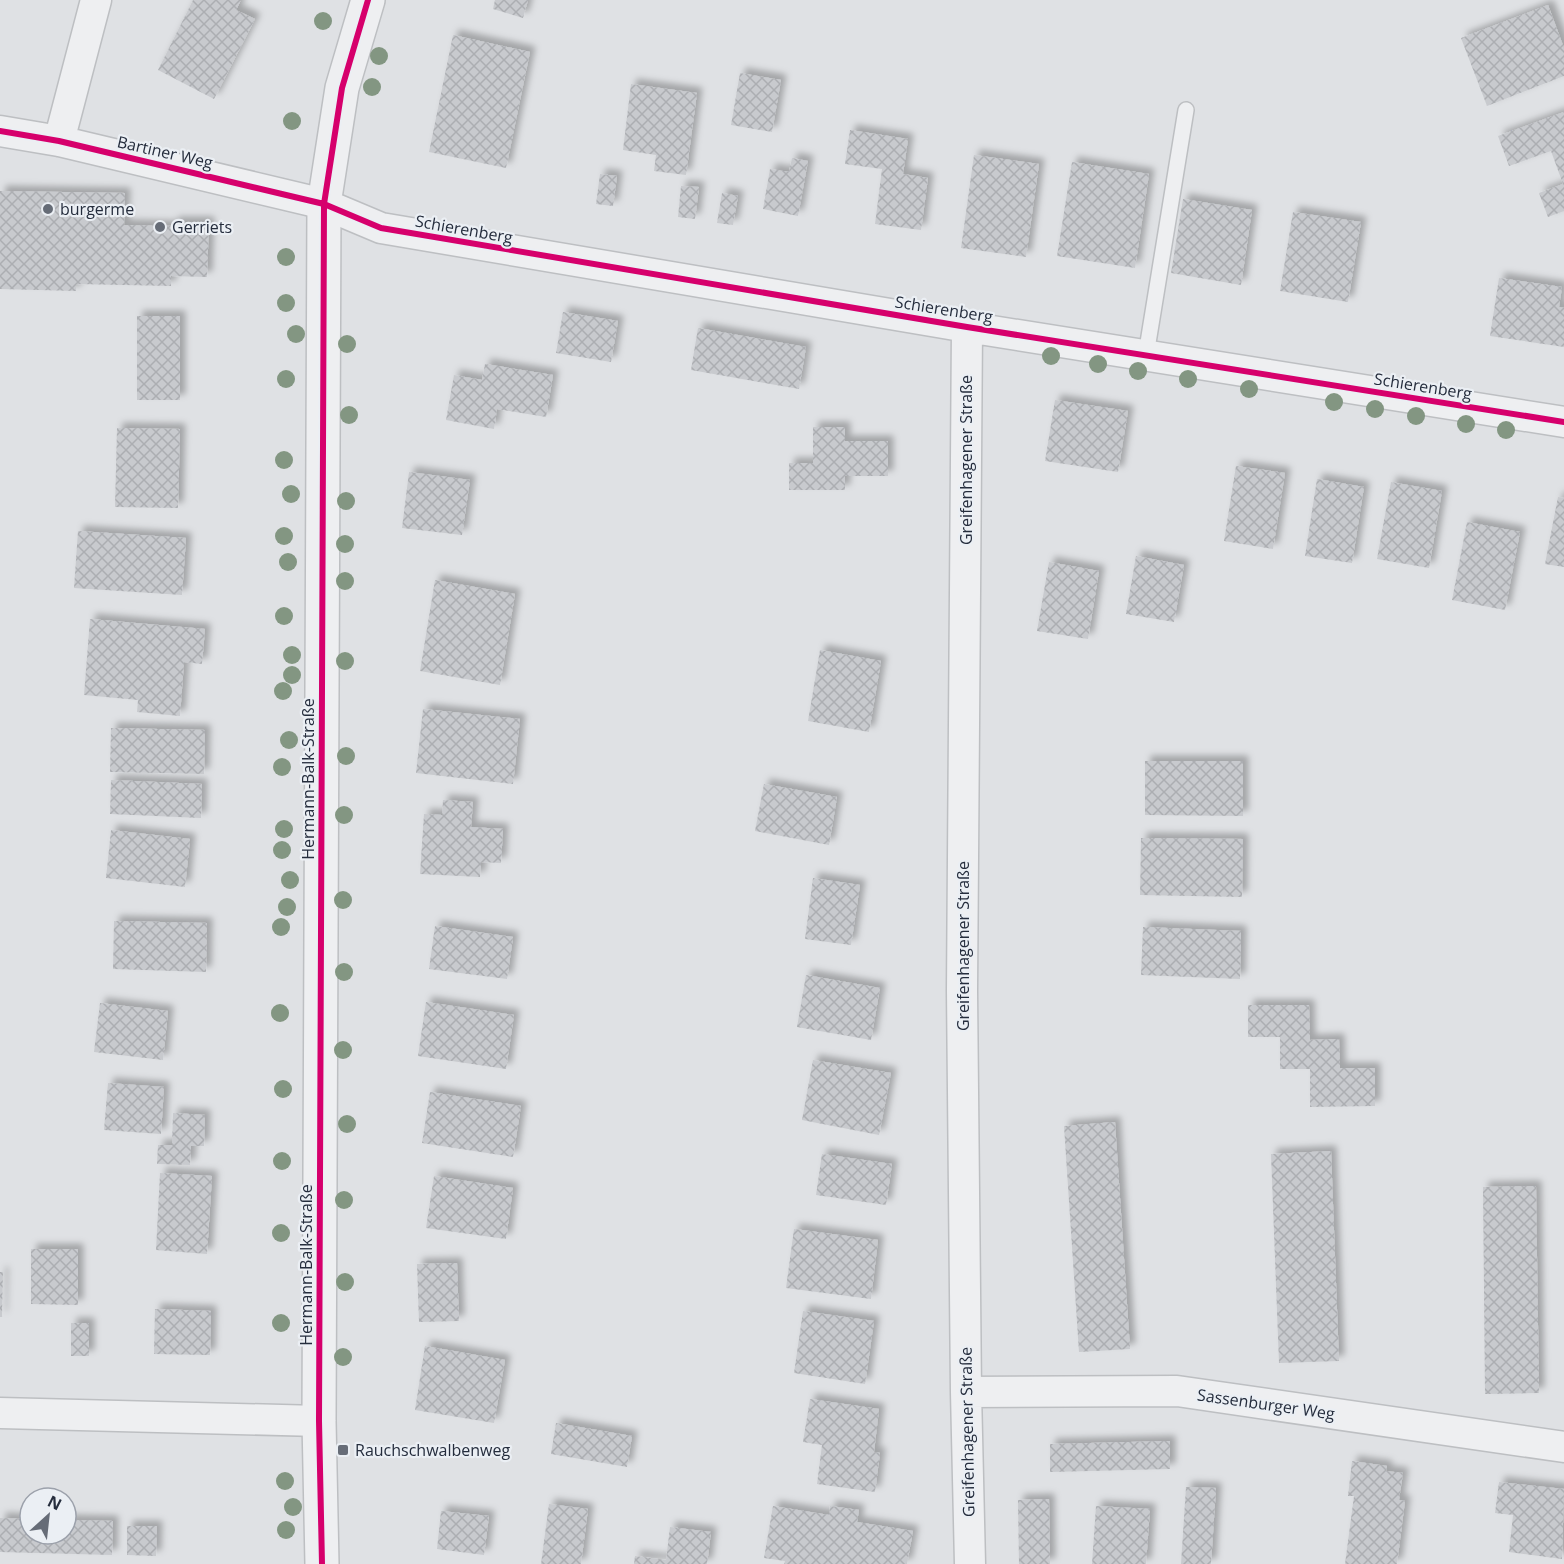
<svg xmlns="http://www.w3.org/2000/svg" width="1564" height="1564" font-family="'Open Sans',sans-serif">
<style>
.building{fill:url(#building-cross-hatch);filter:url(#shadow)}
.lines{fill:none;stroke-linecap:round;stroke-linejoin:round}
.service-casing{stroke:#bdbfc2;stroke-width:18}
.minor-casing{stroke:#bdbfc2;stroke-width:33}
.tertiary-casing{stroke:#bdbfc2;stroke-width:36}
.service{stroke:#eeeff1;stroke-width:15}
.minor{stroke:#eeeff1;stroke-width:30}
.tertiary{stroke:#eeeff1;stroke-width:33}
.cycleway-casing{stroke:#ebeff4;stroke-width:10}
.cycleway{stroke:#d6006c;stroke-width:6}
.tree{fill:#839682}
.poi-dot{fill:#666c77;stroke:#ebeff4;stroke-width:2}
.labels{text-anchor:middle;stroke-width:4.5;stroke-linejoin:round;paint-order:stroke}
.street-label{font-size:16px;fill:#252d3d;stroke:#ebeff4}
.poi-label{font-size:16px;fill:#252d3d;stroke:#ebeff4;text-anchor:start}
</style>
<defs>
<pattern id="building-cross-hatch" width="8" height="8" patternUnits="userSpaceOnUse" patternTransform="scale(1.5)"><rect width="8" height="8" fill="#c8cace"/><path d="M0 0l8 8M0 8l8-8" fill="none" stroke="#acaeb2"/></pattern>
<filter id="shadow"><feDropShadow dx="5.5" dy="-5.5" stdDeviation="3" flood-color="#0004"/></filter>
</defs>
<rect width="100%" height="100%" fill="#dfe1e4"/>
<path class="building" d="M193,0h48l-5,10 19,9 -41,80 -56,-29z
M495,0h33l-5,18 -30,-9z
M1548,5l16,43v28l-77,30 -26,-68z
M453,35l77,17 -24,116 -77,-16z
M740,73l41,7 -9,52 -41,-7z
M631,84l66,9 -11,82 -32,-4 2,-16 -33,-5z
M1564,112v99l-16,6 -9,-24 24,-9 -12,-33 -42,15 -11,-30z
M850,130l58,9 -5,35 25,4 -7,52 -46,-6 7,-55 -37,-5z
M974,155l65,9 -13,93 -65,-9z
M792,158l16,3 -10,55 -35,-7 7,-40 19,3z
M1072,162l77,12 -14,94 -78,-12z
M600,174l17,2 -4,30 -17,-2z
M681,186l18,1 -4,32 -17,-2z
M0,191l125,2 -1,32 49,1v-4h36l-2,55 -36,-1v10l-95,-2v7l-76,-2z
M722,193l16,3 -5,29 -16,-2z
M1183,199l69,11 -11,75 -70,-12z
M1293,212l68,10 -13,80 -68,-11z
M1499,278l63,9 -3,20 5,1v39l-74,-11z
M563,312l55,9 -7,41 -55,-9z
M137,316h43v84h-43z
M698,328l108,19 -7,42 -108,-19z
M485,364l68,11 -7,42 -49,-8 -3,20 -48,-9 8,-45 28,5z
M1055,400l73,11 -10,61 -73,-11z
M813,427h32v14h43v35h-43v14h-56v-27h24z
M117,428l63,1 -2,79 -63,-1z
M1236,466l49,7 -12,76 -49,-8z
M409,472l61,8 -8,55 -60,-7z
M1317,479l47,8 -12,76 -47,-7z
M1391,482l51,9 -13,77 -52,-9z
M1558,497l6,1v69l-19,-3z
M1467,522l53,10 -15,78 -53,-10z
M78,531l108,7 -4,57 -108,-7z
M1136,556l48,9 -10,57 -48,-8z
M1049,562l50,9 -11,68 -51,-8z
M435,580l80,14 -15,91 -80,-14z
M90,619l115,10 -3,35 -18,-2 -4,54 -43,-4 1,-12 -54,-5z
M820,650l61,11 -12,71 -61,-11z
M423,709l97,10 -7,65 -97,-11z
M111,728l94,2 -1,44 -94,-2z
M1145,761h98v55l-98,-1z
M111,780l91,4 -1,34 -91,-4z
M764,784l73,13 -8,48 -74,-14z
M443,800l30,2 -2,25 32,2 -2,34 -20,-1 -1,15 -60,-3 4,-60 18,1z
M111,830l79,9 -5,48 -79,-9z
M1141,838l102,1 -1,58 -102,-2z
M813,878l47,7 -9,60 -46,-6z
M114,921l93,2 -1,49 -93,-3z
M435,926l78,11 -6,42 -78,-10z
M1143,927l98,4 -1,48 -99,-4z
M806,975l74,13 -9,52 -74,-13z
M426,1002l88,13 -8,54 -88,-13z
M100,1003l68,8 -5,49 -69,-8z
M1248,1005h61l1,35 29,-1 1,29h35v38l-65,1v-38h-30v-32h-32z
M813,1060l78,13 -12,62 -77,-15z
M108,1083l56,4 -3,47 -57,-4z
M430,1092l91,14 -8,51 -91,-14z
M173,1113l32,2 -1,31h-13l-1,19 -33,-1 1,-19h14z
M1115,1122l15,227 -51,3 -15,-226z
M1331,1151l8,210 -60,2 -8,-209z
M822,1154l70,10 -6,41 -70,-10z
M160,1173l52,3 -5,78 -51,-4z
M434,1176l79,12 -7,51 -80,-11z
M1536,1186l3,207 -54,1 -2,-207z
M794,1229l84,11 -7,59 -85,-11z
M31,1249h47v56l-47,-1z
M457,1263l2,58 -40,1 -2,-58z
M0,1272h3l-1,45h-2z
M155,1309l56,2 -1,44 -56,-1z
M803,1311l71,10 -9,63 -71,-11z
M71,1323h18v33h-18z
M425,1346l80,14 -11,63 -79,-13z
M810,1399l69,10 -5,43 6,1 -5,39 -58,-8 5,-39 -19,-3z
M556,1423l76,13 -5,31 -76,-13z
M1170,1441v28l-120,3v-28z
M1352,1461l35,5 -1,5 17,2 -4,27 6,1 -8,63h-52l9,-68h-6z
M1499,1482l65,7 -2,70 -53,-7 4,-37 -18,-2z
M1186,1487l30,1 -5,76h-30z
M1049,1499l1,65h-31l-1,-64z
M549,1504l39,5 -7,55h-40z
M773,1506l56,9 1,-9 29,4 -2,12 56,9 -6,33h-123l1,-3 -21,-3z
M1096,1506l54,3 -4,55h-54z
M441,1511l48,5 -5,39 -47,-6z
M0,1518l30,1v15h36v-14l47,1 -1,34 -112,-3z
M127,1526h30l-1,30 -29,-1z
M670,1527l41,5 -4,32h-73l1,-8 31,4z"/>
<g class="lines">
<defs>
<path id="service" d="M1146,355l40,-245"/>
<path id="minor" d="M0,131l59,10 265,63 57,24 586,99 597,95
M59,141l37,-141
M967,327l-5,664 4,401 4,172
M966,1392l211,-1 387,56
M0,1413l319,8"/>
<path id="tertiary" d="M322,1564l-3,-143 5,-1217 18,-116 26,-88"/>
</defs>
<use href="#service" class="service-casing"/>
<use href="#minor" class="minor-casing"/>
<use href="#tertiary" class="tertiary-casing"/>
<use href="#service" class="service"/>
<use href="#minor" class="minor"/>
<use href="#tertiary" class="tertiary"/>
<defs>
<path id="cycleway" d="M0,131l59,10 265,63 57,24 586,99 597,95
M322,1564l-3,-143 5,-1217 18,-116 26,-88"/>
</defs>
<use href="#cycleway" class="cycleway-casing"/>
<use href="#cycleway" class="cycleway"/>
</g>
<g class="tree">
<circle cx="323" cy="21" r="9"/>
<circle cx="379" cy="56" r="9"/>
<circle cx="372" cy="87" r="9"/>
<circle cx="292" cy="121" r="9"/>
<circle cx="286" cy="257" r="9"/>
<circle cx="286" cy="303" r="9"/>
<circle cx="296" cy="334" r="9"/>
<circle cx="347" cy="344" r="9"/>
<circle cx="1051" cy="356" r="9"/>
<circle cx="1098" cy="364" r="9"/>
<circle cx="1138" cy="371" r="9"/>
<circle cx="286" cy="379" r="9"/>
<circle cx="1188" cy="379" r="9"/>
<circle cx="1249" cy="389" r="9"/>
<circle cx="1334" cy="402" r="9"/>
<circle cx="1375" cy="409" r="9"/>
<circle cx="349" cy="415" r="9"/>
<circle cx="1416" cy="416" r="9"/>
<circle cx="1466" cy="424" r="9"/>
<circle cx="1506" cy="430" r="9"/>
<circle cx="284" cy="460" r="9"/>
<circle cx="291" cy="494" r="9"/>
<circle cx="346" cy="501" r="9"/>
<circle cx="284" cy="536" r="9"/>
<circle cx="345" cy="544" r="9"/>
<circle cx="288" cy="562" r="9"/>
<circle cx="345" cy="581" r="9"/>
<circle cx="284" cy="616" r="9"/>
<circle cx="292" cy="655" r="9"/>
<circle cx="345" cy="661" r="9"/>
<circle cx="292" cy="675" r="9"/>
<circle cx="283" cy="691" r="9"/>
<circle cx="289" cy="740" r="9"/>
<circle cx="346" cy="756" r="9"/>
<circle cx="282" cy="767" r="9"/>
<circle cx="344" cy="815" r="9"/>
<circle cx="284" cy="829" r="9"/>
<circle cx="282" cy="850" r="9"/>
<circle cx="290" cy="880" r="9"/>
<circle cx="343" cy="900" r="9"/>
<circle cx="287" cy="907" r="9"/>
<circle cx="281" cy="927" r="9"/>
<circle cx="344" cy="972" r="9"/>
<circle cx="280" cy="1013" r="9"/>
<circle cx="343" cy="1050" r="9"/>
<circle cx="283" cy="1089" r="9"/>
<circle cx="347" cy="1124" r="9"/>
<circle cx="282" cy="1161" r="9"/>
<circle cx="344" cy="1200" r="9"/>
<circle cx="281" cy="1233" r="9"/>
<circle cx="345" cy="1282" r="9"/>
<circle cx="281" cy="1323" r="9"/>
<circle cx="343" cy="1357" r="9"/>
<circle cx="285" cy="1481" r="9"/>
<circle cx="293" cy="1507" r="9"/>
<circle cx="286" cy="1530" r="9"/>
</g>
<g class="poi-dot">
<circle cx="48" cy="209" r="6"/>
<circle cx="160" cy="227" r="6"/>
<rect x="337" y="1444" width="12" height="12" rx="3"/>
</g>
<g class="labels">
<g class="street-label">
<text transform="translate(165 152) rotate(13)" y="6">Bartiner Weg</text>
<text transform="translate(464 229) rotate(10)" y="6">Schierenberg</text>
<text transform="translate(944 309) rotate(9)" y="6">Schierenberg</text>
<text transform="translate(1423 386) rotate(9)" y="6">Schierenberg</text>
<text transform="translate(966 460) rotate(-90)" y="6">Greifenhagener Straße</text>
<text transform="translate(308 779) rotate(-90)" y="6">Hermann-Balk-Straße</text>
<text transform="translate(963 946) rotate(-90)" y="6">Greifenhagener Straße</text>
<text transform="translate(306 1265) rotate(-90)" y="6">Hermann-Balk-Straße</text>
<text transform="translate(1266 1404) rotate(8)" y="6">Sassenburger Weg</text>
<text transform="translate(967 1432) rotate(-91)" y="6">Greifenhagener Straße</text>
</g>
<g class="poi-label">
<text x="60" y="215">burgerme</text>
<text x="172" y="233">Gerriets</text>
<text x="355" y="1456">Rauchschwalbenweg</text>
</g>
</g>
<g transform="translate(48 1516) rotate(27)"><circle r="28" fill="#ebeff4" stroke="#9ca1ab" stroke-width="1.5"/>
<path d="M0-4.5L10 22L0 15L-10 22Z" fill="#666c77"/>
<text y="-9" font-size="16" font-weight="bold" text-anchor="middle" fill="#252d3d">N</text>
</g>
</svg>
